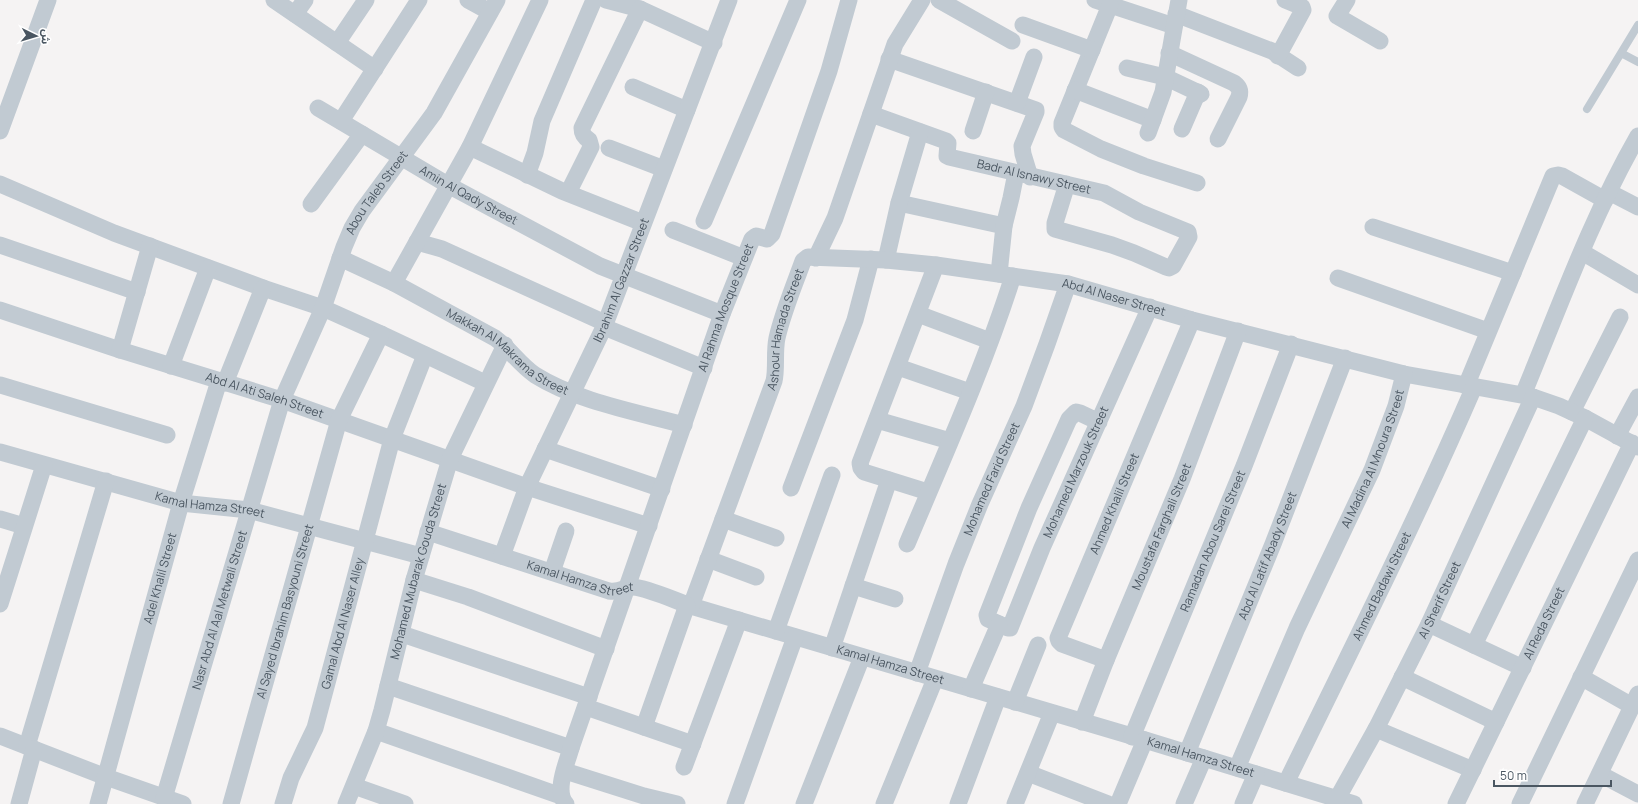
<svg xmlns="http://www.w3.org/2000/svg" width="1638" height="804" font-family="Manrope,'Noto Sans Arabic',sans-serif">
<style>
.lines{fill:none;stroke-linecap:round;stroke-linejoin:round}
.lane{stroke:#c1cad2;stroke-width:8}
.street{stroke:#c1cad2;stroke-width:17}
.labels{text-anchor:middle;stroke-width:3;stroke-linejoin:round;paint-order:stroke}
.street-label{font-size:12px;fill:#4a5661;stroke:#fff}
</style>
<rect width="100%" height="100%" fill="#f5f3f3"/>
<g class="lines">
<path class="lane" d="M1621,53l17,9
M1587,109l51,-84"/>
<g class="street">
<path d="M274,0l101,69"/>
<path d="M468,0l22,12"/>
<path d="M606,0l34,9 74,34"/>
<path d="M939,0l73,41"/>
<path d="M1095,0l79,26"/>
<path d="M1347,0l-10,16 43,25"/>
<path d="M1110,5l-48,118v4l2,3 37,19 43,17 53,17"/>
<path d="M295,14l10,-14"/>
<path d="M1176,14l96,37 26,17"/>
<path d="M1023,25l69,25"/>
<path d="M337,43l29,-43"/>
<path d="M1169,53l65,30c5,4 7,7 5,14l-21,42"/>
<path d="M1278,56l25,-46 -1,-3 -17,-7"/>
<path d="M889,59l147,51v2l-14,34 1,8 7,23"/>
<path d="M1127,68l38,9 36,17"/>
<path d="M633,87l54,23"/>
<path d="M1075,90l78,30"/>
<path d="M1017,103l17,-46"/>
<path id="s1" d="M318,108l130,77 152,81 122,48"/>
<path id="s2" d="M871,114l75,27 2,2 -1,13 2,1 155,36 35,19 49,20 1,5 -16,29 -4,2 -3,-1 -32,-14 -22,-8 -57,-16v-6l12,-39"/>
<path d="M341,121l78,-121"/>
<path d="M1182,129l16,-37"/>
<path d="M0,131l48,-131"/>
<path d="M973,131l13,-39"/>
<path d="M1148,133l15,-41 16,-92"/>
<path d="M470,147l92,44 81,32"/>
<path d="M609,148l55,21"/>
<path d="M527,175l8,-22 7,-32 52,-121"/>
<path d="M0,184l114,49 149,55 60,20 58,26 104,49"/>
<path d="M1609,192l29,15"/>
<path d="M568,193l23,-46 -2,-7c-5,-3 -7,-6 -7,-12l58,-119"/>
<path d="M899,203l105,23"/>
<path d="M311,204l51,-70"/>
<path d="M704,221l94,-221"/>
<path d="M1373,227l140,46"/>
<path d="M673,230l71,28"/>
<path d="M417,242l25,7 163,74"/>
<path d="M0,245l137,47"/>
<path d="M1582,252l56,33"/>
<path id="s3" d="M340,258l54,25 101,55c15,11 24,26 40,37 41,26 101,37 149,50"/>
<path d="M816,258l19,-40 60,-174 27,-44"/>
<path d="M886,260l13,-57 21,-71"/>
<path d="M999,274l5,-48 7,-28 5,-25"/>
<path d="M1338,278l150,53"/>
<path d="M394,283l76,-136 70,-147"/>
<path id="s4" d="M0,310l120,40 162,50 245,87 122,39"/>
<path d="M918,314l72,27"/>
<path d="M604,327l100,41"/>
<path d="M120,350l30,-104"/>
<path d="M171,366l37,-98"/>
<path d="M898,367l72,25"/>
<path d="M225,383l38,-95"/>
<path d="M0,385l167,50"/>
<path d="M1466,386l87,-210 5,-1 4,1 43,24"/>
<path d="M1523,395c36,-87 68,-177 115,-259"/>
<path d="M1572,412l48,-95"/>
<path d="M877,420l73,21"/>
<path id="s5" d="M1099,422l-19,-9 -4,-1 -7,7 -40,89 -42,107 1,4 20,9h2l32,-80 108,-241"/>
<path d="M1617,436l21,-39"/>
<path d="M545,449l117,40"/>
<path id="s6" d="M0,452l181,51 68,7 172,46"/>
<path d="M791,488l64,-168 16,-61"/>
<path d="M928,492l-64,-20 -3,-4 -1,-5 76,-198"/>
<path d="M0,519l24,7"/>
<path d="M723,519l53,19"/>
<path id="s7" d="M428,532l181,59c12,2 16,-5 24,-4 15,1 43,14 58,19l454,134 209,64"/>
<path d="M907,544c37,-88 77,-177 106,-268"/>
<path id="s8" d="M502,556l25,-69 77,-160 125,-327"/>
<path d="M708,559l48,18"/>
<path d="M552,572l14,-41"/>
<path d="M414,580l54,17 138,52"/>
<path d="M853,586l42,13"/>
<path d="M0,604l44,-139"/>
<path id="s9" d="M691,606l83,-225c3,-13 0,-29 3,-43 6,-26 17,-52 26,-77l5,-4 78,3 50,5 132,19 124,36 212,54 129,23 26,9 26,12 53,29"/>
<path d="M1429,624l94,44"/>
<path d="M776,631l56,-156"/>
<path d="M402,634l187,63"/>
<path d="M1474,645l111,-227"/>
<path d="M832,648l57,-168"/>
<path id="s10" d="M1106,660l-44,-16 -3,-3 -1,-3 134,-318"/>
<path id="s11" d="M917,673l39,-109 24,-60 44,-98 23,-62 21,-60"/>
<path d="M1402,677l94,45"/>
<path d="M1581,677l51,29"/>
<path d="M388,686l183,62"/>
<path d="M971,689l28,-65"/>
<path d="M1015,702l23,-57"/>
<path d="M586,707l107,37"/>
<path id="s12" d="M1082,722l24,-62 76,-181 56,-148"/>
<path d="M644,727l43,-122"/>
<path d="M1376,729l97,41"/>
<path d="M376,731l185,65"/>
<path d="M0,736l106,41 77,27"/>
<path id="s13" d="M1132,737l112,-271 47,-122"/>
<path d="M27,746l79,-265"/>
<path id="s14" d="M1187,753l86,-209 72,-186"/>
<path d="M684,767l55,-147"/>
<path id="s15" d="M1237,768l60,-140 75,-158 24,-64 8,-32"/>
<path d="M565,771l79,25 33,8"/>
<path d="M1028,773l80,31"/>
<path d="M1600,774l38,20"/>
<path id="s16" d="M1286,783c64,-131 130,-262 188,-396"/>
<path d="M354,786l51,18"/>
<path id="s17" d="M164,798l118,-398 41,-92 21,-61 8,-19 10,-17 72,-98 63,-113"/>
<path id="s18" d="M1337,799l39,-70 53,-105 104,-227"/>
<path d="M19,804l15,-55"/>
<path id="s19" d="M98,804l83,-301 38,-122"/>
<path id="s20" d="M231,804l108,-384 42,-86"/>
<path id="s21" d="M283,804l8,-26 24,-50 77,-289 33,-84"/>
<path id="s22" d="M346,804l30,-73 6,-21 32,-130 36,-121 55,-114"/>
<path id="s23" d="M566,804c-12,-13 1,-41 5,-56l151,-434 30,-75 4,-3 11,3 5,-5 57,-163 20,-71"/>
<path d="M735,804l60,-167"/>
<path d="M804,804l58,-147"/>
<path d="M884,804l51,-125"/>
<path d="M958,804l40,-107"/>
<path d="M1015,804l37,-91"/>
<path d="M1118,804l27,-64"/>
<path d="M1184,804l20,-46"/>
<path d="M1243,804l13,-30"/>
<path id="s24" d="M1456,804l176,-361"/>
<path d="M1520,804l118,-244"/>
<path d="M1585,804l53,-110"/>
</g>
</g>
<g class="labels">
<g class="street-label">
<text dy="4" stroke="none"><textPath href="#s2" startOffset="185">Badr Al Isnawy Street</textPath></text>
<text dy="4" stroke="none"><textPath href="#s17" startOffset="644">Abou Taleb Street</textPath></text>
<text dy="4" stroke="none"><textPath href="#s1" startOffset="174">Amin Al Qady Street</textPath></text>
<text dy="4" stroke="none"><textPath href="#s8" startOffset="301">Ibrahim Al Gazzar Street</textPath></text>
<text dy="4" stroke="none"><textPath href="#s9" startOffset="680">Abd Al Naser Street</textPath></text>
<text dy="4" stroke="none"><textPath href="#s23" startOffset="525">Al Rahma Mosque Street</textPath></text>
<text dy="4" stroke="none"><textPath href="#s9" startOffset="293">Ashour Hamada Street</textPath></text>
<text dy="4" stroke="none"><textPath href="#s3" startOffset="193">Makkah Al Makrama Street</textPath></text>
<text dy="4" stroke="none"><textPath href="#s4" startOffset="278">Abd Al Ati Saleh Street</textPath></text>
<text dy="4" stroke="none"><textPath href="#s15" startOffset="338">Al Madina Al Mnoura Street</textPath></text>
<text dy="4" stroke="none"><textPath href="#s5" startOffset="445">Mohamed Marzouk Street</textPath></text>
<text dy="4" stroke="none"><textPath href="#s11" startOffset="208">Mohamed Farid Street</textPath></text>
<text dy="4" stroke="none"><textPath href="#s10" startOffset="200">Ahmed Khalil Street</textPath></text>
<text dy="4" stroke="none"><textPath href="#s6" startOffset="217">Kamal Hamza Street</textPath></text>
<text dy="4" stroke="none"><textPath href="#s12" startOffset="211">Moustafa Farghali Street</textPath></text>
<text dy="4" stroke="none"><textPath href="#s13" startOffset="212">Ramadan Abou Sarei Street</textPath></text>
<text dy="4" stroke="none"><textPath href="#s14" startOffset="213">Abd Al Latif Abady Street</textPath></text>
<text dy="4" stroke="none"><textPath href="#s22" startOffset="244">Mohamed Mubarak Gouda Street</textPath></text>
<text dy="4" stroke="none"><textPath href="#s7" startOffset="160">Kamal Hamza Street</textPath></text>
<text dy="4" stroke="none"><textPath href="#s19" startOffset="234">Adel Khalil Street</textPath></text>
<text dy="4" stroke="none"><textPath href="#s16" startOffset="219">Ahmed Badawi Street</textPath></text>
<text dy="4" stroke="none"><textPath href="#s18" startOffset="224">Al Sherif Street</textPath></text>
<text dy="4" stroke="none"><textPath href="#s17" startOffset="196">Nasr Abd Al Aal Metwali Street</textPath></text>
<text dy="4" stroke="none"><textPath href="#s20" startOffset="200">Al Sayed Ibrahim Basyouni Street</textPath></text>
<text dy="4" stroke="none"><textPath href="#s21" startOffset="191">Gamal Abd Al Naser Alley</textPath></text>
<text dy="4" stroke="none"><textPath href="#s24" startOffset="201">Al Reda Street</textPath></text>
<text dy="4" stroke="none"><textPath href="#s7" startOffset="484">Kamal Hamza Street</textPath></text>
<text dy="4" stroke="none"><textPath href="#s7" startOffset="808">Kamal Hamza Street</textPath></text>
</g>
</g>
<g transform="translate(36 36) rotate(95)" stroke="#ffffff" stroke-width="3" paint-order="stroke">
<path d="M0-3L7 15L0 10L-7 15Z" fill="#4a5661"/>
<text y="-6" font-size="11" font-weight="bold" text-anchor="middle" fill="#4a5661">ش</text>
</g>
<path d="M1494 780v6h117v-6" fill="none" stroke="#4a5661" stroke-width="2"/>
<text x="1500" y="780" font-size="12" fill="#4a5661" stroke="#ffffff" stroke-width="3" paint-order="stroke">50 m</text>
</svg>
